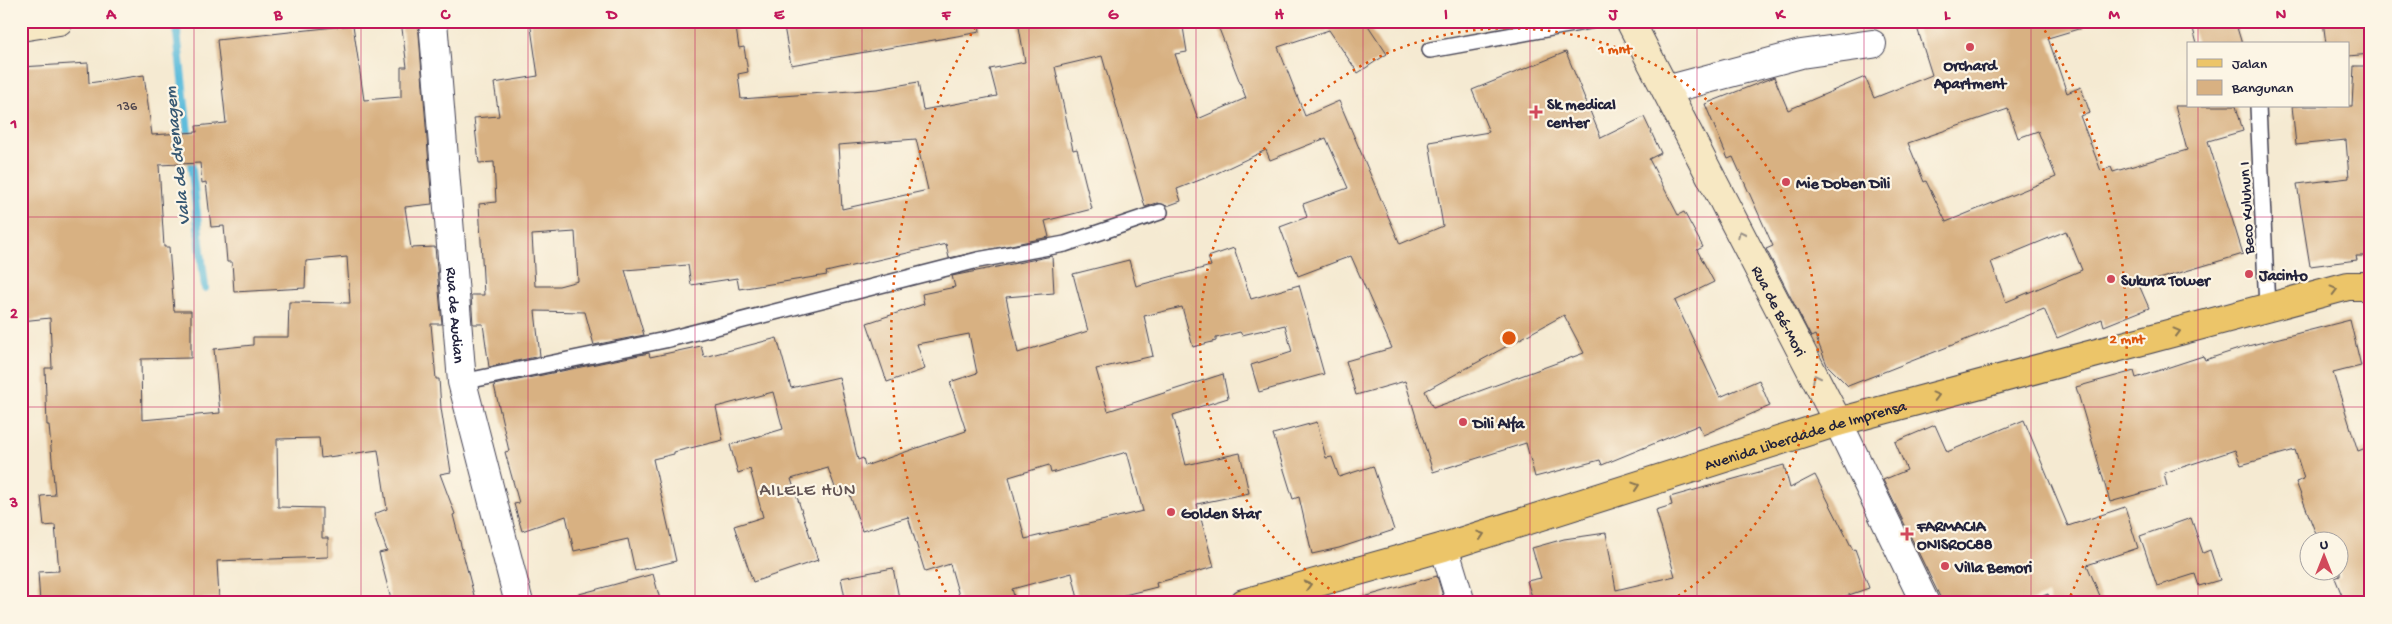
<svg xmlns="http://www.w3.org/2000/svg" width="2392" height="624" font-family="'Gochi Hand',sans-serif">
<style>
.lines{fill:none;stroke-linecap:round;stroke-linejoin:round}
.stream{stroke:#5ebddc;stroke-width:8}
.building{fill:#d8b182;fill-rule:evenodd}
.service-casing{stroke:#424052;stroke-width:18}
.minor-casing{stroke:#424052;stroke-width:30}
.tertiary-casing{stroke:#424052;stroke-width:30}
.secondary-casing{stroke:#424052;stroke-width:30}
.primary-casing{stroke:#424052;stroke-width:30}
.service{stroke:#fff;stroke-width:15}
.minor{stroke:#fff;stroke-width:28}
.tertiary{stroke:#fff;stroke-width:28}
.secondary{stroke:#f7e8c3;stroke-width:28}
.primary{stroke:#ecc569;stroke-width:28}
.oneway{stroke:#978f86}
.oneway2{stroke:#877452}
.grid{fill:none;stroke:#c2185b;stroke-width:1;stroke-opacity:0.55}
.ring{fill:none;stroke:#de560e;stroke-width:2.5;stroke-dasharray:2.5 5}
.poi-dot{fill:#d1495b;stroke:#fcf5e5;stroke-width:2}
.labels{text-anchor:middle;stroke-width:4.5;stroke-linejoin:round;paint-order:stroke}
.number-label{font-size:14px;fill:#50464d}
.poi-label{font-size:16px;font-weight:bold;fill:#22223b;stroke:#fcf5e5;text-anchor:start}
.street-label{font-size:16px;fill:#22223b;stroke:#fcf5e5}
.water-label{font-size:18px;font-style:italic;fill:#375873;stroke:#fcf5e5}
.neighbourhood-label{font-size:18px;letter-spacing:1px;fill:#625454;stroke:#fcf5e5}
.centre{fill:#de560e;stroke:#fcf5e5;stroke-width:2.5}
.ring-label{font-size:15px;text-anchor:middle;font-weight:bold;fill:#de560e;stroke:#fcf5e5;stroke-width:4.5;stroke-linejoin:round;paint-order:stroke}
.neatline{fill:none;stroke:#c2185b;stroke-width:2}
.grid-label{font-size:16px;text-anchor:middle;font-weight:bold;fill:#c2185b}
</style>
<rect width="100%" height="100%" fill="#fcf5e5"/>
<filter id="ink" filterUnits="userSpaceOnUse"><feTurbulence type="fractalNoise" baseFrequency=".02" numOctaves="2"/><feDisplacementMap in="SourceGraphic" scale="10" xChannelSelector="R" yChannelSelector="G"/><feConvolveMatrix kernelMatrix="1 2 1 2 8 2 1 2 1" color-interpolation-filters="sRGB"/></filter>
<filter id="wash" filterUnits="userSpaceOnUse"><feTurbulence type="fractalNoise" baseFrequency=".0096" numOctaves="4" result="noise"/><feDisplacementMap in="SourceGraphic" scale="20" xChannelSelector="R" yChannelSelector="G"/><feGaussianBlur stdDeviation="1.12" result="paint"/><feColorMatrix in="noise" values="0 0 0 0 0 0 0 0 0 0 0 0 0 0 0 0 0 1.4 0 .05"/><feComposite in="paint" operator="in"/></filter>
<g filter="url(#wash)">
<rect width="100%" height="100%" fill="#f5ead2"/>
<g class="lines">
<path class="stream" d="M178,21l-1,12 12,109
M190,153l15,135"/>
</g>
<g id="blocks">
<path class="building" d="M401,21h17l14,183 -27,3 6,41 24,-1 7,77h-11l5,55h3l2,29 10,64 -11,2 15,40 -2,1 23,88h-84l-13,-50 8,-2 -13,-37 13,-5 -9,-59 -57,8 -2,-20 -42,1 1,68 44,1v30h6v19l-111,4 2,37 -103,5h-76l-2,-31 21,-1 -4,-46 -11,1 -3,-30 14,-1 -6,-70h-2l-2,-57h7l-2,-50 -29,3v-58h4l-4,-36v-160l67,-4 1,20 55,-8 8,60 45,-3 -1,-6 30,-3 -9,-83 136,-15 11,75 37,-3v-30h6zM200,163l2,20 4,-1 5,45 13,-1 3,36h5l2,30 71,-4 1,-27 41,-4 3,46 -61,-1 -1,35h-35v8l-39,4 6,64 -78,7 -1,-61 50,-1v-47h-17l-5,-64h-5l-5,-82z
M530,21h205l4,27 5,-1 4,25 -10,2 3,25 137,-10 40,-7 5,28 74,-14 -7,-27 35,-7 -7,-41h164l5,31 -12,2 23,65 48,-21 -30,-77h149l22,33 -29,19 -29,-43 -51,17 27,69 34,-15 61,143 43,-18 -14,-84 60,-10 -17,-42 94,-38 35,86 43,-21 17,36 -12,6 29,56 6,-3 19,35 -6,3 17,32 -39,19 45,96 39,-17 11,26 -67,29 -4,-10 -97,40 -2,-5 -65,17 -9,-34 -93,29 -28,-91 -49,14 -10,-34 46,-13 -41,-92 -53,20 -18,-49 27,-10 -4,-13 45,-16 -22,-50 -56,22 -4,-10 -51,24 -38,15 4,12 -14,5 -10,-3 -12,4 -43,-151 -47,11 18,83 4,-1 15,60 -47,12 4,16 -100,21 -3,-14 -120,28 1,3 -88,14 -2,-11 -46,7 -3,-20 -63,5 19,65 -50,10 -9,-33 -50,-1 5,45 -51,11 -6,-43h-10l-2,-29h13l-5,-91 17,-2 -2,-40 -15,1 -5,-45 25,-2 -5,-33 44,-7zM916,139l12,51 -86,19 -4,-64zM575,232l3,49 -19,5h-24l-3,-51zM1564,315l20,38 -151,55 -8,-17z
M783,21h196l1,11 -189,33z
M1915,21h170v6l-37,11 19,55 14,-6 9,26 -10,3 21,55 10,-4 2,5 74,-22 -12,-44h61l7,25 -35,10 35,113 -104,31 10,23 -45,18 -2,-7 -45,19 -13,-29 -196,77 -21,-21 -12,-30 -4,2 -45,-88 7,-3 -40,-89 -5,2 -23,-55 69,-27 14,33 77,-33 9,21 58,-23zM2008,109l10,29 20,-7 18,46 -110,45 -20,-41 -2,1 -16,-39zM2066,231l16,39 -76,32 -15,-40z
M2191,21h44l7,23h-45z
M2323,21h46l2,33 -23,2v-12h-22z
M2354,66h17v190h-15l1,4 -47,6 -13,-82 52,-6 -3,-38 -50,5 -4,-39h60z
M1234,248l17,51 48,-14 25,89 -65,18 -8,-27 41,-13 -7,-27 -43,10 -2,-3 -24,6v3l-23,6 -11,-40 -38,9 9,40 -57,13 12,42 115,-37 5,24 -55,17 13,50 54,-12 9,40 -52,11 17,63 -58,16 1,4 -65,16h-13l-7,-30 -60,16 4,14h-55l-11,-39 -25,8 -17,-55 -46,14 -14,-42 -11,4 -9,-25 -37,11 27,81 -65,22 -19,-56 29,-9 -13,-48 -12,4 -8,-28 53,-16 -10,-37 -57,15 7,33 -49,12v2l-21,5 23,102 -41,10 -7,-32 -54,12 -8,-35 -44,15 -8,-27 5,-1 -14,-51 4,-1 -15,-66 155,-32 1,4 51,-11 3,11 73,-19 14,50 48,-11 19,83 5,-2 2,8 101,-35 -16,-49 27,-9 -8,-39 -52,10 8,25 -38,13 -20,-59 57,-19 -2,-10 33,-7 -3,-11 100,-20 2,37 -48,4 12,56 70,-22 -15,-57 56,-14 7,26 75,-20 -3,-9zM1127,452l16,59 -118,28 -16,-62 40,-12 2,8z
M2350,320l11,46 -28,7 25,78 13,-5v152l-12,5h-14l-10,-25 5,-2v-34h-19l-7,-13 -18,-47 8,-3 -9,-29 -54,15 -6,-15 -71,23 3,13 -57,16 -34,-115 58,-16 2,7 67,-22 2,4 43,-14z
M2024,420l44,106 57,-19 13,41 -51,17 16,38h-52l-3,-9 -22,9h-83l-60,-123 24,-10 -12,-28 40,-17 12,27z
M1317,422l9,36 6,-1 7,20 34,-11 21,64 -55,18 -27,6 -13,-57 -6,2 -20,-65z
M1784,465l6,23 25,-13 38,75 2,-1 14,39 -43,15h-292l-7,-22 14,-3 -9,-30 32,-9 42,-6 10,57 59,-14 -19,-66 16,-5 -2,-8z
M2191,518l12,35 7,-3 10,30 -21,6 -4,-12 -38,12 -17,-50z
M893,568l7,35h-54l-5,-25z
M653,574l8,29h-88l-1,-7z
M1437,576l8,27h-80l-1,-6z"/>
</g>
</g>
<g filter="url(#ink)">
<use href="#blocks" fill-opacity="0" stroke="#424052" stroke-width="1"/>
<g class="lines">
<defs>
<path id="service" d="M1430,50l160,-29
M2258,106l9,202
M462,382l203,-42 313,-80 87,-16 95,-32"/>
<path id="minor" d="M1666,90l135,-36 71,-10
M1444,547l17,56"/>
<g id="tertiary">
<path id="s1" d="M433,21l29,361 57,221"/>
<path d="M1838,422l87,181"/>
</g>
<g id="secondary">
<path id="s2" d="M1630,21l208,401"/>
<path d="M21,27l38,-6"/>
</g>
<g id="primary">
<path id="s3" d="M1244,603l200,-56 394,-125 510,-136h23"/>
</g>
</defs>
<use href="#service" class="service-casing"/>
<use href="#minor" class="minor-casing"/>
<use href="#tertiary" class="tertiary-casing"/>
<use href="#secondary" class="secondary-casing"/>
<use href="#primary" class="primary-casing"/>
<use href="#service" class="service"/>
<use href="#minor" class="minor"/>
<use href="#tertiary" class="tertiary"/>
<use href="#secondary" class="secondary"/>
<use href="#primary" class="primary"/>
</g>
<defs><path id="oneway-chevron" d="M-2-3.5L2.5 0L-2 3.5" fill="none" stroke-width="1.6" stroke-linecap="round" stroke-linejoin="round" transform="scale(1.25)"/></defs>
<g class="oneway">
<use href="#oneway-chevron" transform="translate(1741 234) rotate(-117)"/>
<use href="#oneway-chevron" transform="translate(1816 378) rotate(-117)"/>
</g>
<g class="oneway2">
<use href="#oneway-chevron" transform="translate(2334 290) rotate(-15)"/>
<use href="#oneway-chevron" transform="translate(2177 332) rotate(-15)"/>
<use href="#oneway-chevron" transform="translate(1936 396) rotate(-15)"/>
<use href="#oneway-chevron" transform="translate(1636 486) rotate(-18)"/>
<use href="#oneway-chevron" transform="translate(1481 535) rotate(-18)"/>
<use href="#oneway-chevron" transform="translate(1308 585) rotate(-16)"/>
</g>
</g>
<path class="grid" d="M194,21v582M361,21v582M528,21v582M695,21v582M862,21v582M1029,21v582M1196,21v582M1363,21v582M1530,21v582M1697,21v582M1864,21v582M2031,21v582M2198,21v23M2198,106v497M21,217h2350M21,407h2350"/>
<g class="ring">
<path d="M1348 601A309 309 0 1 1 1670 601"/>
<path d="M949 599A618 618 0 0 1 977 24M2041 24A618 618 0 0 1 2069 599"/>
</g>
<g class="poi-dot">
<circle cx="1970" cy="47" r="5"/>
<path d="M1533.5 104.5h5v5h5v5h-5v5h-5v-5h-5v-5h5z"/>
<circle cx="1786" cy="182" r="5"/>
<circle cx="2249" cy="274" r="5"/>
<circle cx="2111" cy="279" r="5"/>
<circle cx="1463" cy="422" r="5"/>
<circle cx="1171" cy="512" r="5"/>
<path d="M1904.5 526.5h5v5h5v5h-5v5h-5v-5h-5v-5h5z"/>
<circle cx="1945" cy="566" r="5"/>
</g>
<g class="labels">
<g class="number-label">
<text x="127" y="110">136</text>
</g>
<g class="poi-label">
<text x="1970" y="70" text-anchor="middle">Orchard<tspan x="1970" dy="18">Apartment</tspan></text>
<text x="1547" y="109">Sk medical<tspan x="1547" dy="18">center</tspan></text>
<text x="1796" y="188">Mie Doben Dili</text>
<text x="2259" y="280">Jacinto</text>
<text x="2121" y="285">Sukura Tower</text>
<text x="1473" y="428">Dili Alfa</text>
<text x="1181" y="518">Golden Star</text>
<text x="1917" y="531">FARMACIA<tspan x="1917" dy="18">ONISROC88</tspan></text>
<text x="1955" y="572">Villa Bemori</text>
</g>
<g class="street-label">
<text transform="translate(2245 208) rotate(-93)" y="6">Beco Kuluhun I</text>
<text dy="6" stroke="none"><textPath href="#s2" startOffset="326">Rua de Bé-Mori</textPath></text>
<text dy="6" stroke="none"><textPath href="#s1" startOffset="295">Rua de Audian</textPath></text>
<text dy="6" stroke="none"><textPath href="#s3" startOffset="586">Avenida Liberdade de Imprensa</textPath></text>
</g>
<g class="water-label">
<text transform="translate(176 156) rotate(-96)" y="6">Vala de drenagem</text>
</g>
<g class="neighbourhood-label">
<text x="808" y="495">AILELE HUN</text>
</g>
</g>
<circle cx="1509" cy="338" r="8" class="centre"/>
<g class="ring-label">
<text x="1615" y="53">1 mnt</text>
<text x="2127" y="343">2 mnt</text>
</g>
<rect width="2392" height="624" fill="none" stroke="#fcf5e5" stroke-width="55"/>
<rect x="2187" y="42" width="162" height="65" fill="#fcf5e5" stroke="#a5a1a1"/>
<rect x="2197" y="59" width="25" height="8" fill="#ecc569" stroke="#a5a1a1"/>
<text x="2232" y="68" font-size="15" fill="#22223b">Jalan</text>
<rect x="2197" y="80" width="25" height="15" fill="#d8b182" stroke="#a5a1a1"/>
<text x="2232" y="92" font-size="15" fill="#22223b">Bangunan</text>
<g transform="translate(2324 556)"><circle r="24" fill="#fcf5e5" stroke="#a5a1a1"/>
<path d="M0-4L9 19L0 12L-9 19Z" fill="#d1495b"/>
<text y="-8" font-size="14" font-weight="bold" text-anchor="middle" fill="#22223b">U</text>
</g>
<rect x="28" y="28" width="2336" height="568" class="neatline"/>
<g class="grid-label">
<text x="111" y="19">A</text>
<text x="278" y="19">B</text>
<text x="445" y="19">C</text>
<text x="612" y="19">D</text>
<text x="779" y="19">E</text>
<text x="946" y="19">F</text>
<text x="1113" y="19">G</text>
<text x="1279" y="19">H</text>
<text x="1446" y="19">I</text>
<text x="1613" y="19">J</text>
<text x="1780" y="19">K</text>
<text x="1947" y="19">L</text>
<text x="2114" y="19">M</text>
<text x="2281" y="19">N</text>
<text x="14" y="128">1</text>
<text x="14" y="318">2</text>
<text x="14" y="507">3</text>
</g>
</svg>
